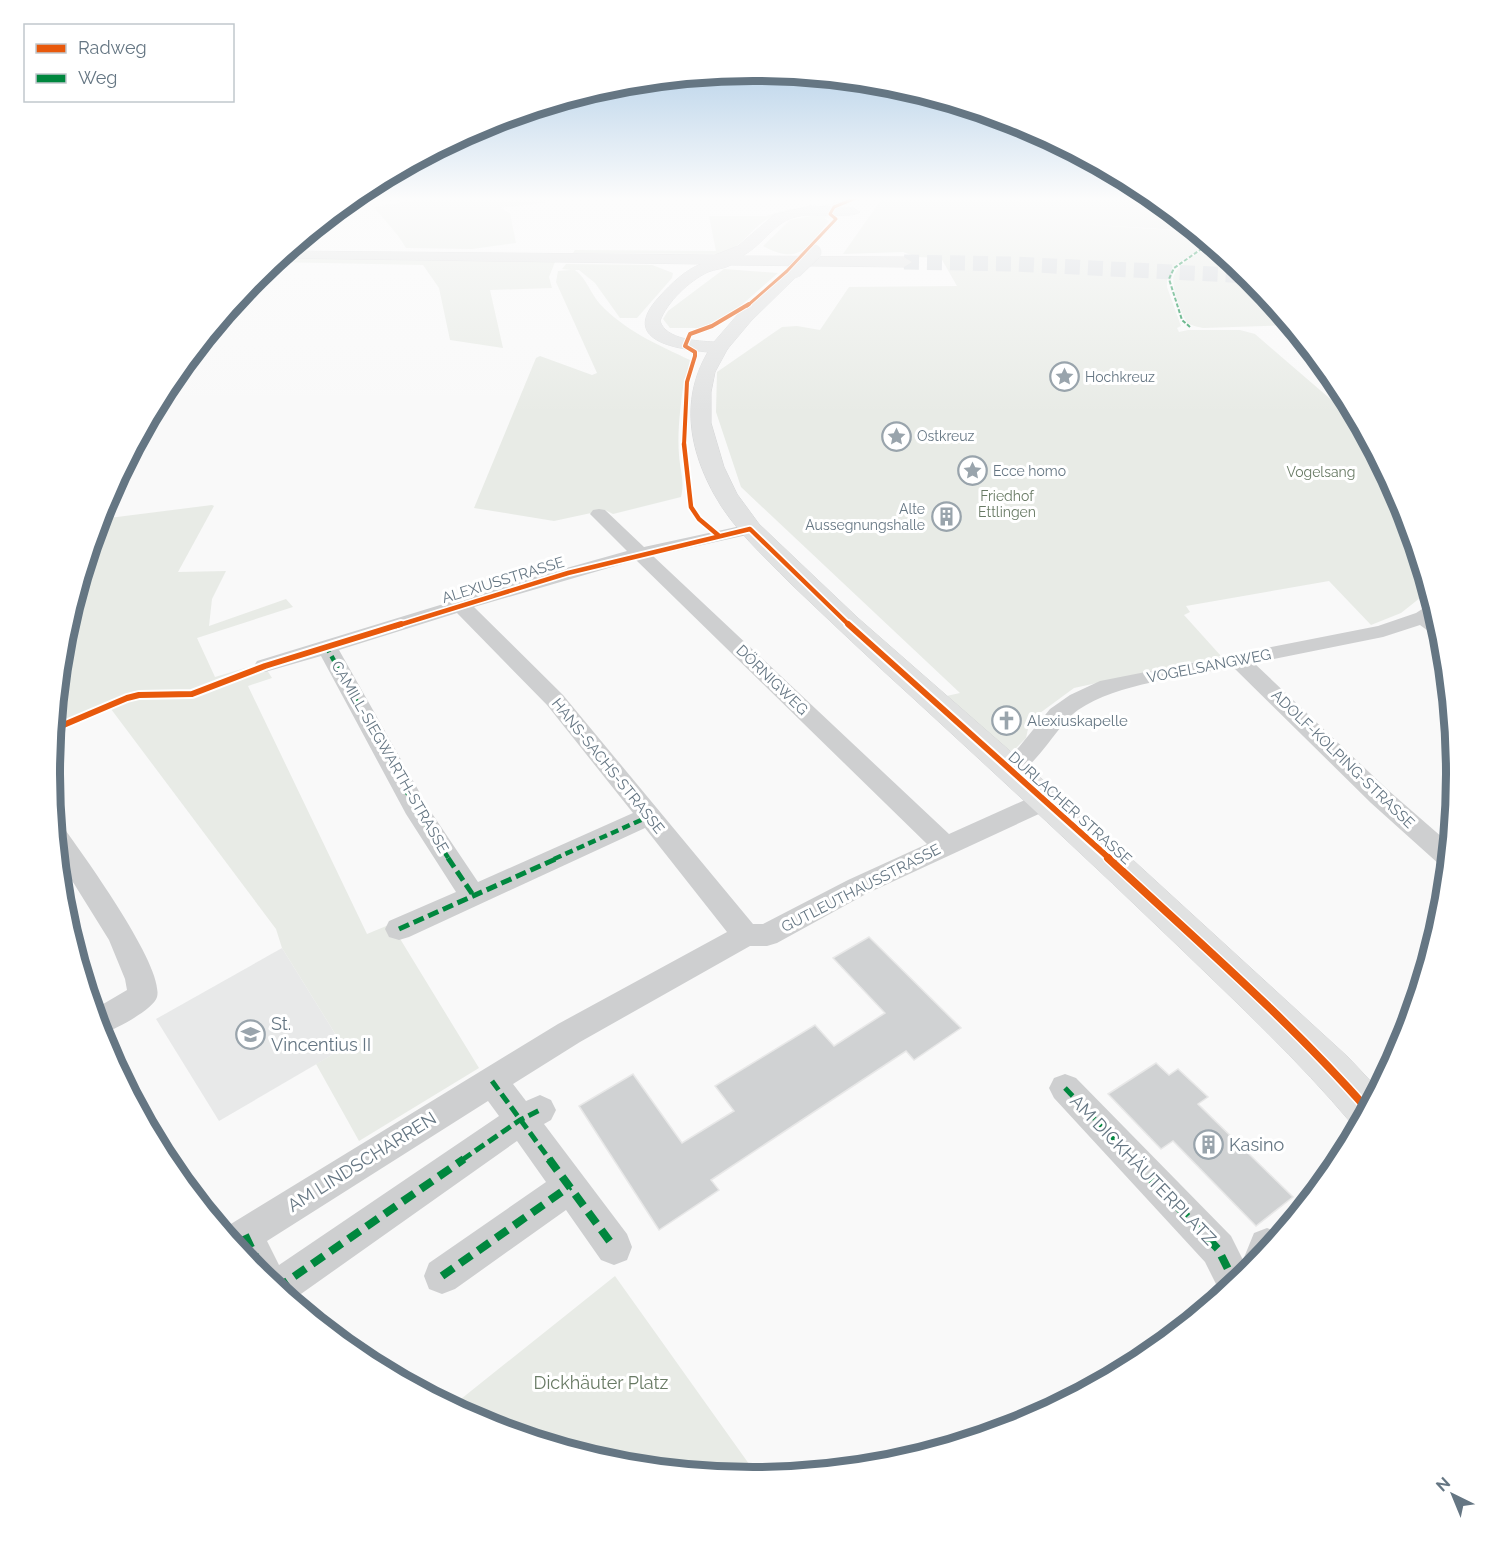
<svg xmlns="http://www.w3.org/2000/svg" width="1507" height="1549" font-family="Raleway,sans-serif">
<style>
.built{fill:#e8e9e9}
.green{fill:#e8ebe6}
.building{fill:#d0d2d3;stroke:#e8e8e8;stroke-width:1.5}
.lines{fill:none;stroke-linecap:round;stroke-linejoin:round}
.primary-tunnel{stroke:#d4d8dc;stroke-width:15;stroke-dasharray:15 8;stroke-linecap:butt}
.secondary-casing{stroke:#d5d6d7;stroke-width:1}
.primary-casing{stroke:#d5d6d7;stroke-width:1}
.minor{fill:#cecfd0;fill-rule:evenodd}
.secondary{fill:#e1e2e2;fill-rule:evenodd}
.primary{fill:#e1e2e2;fill-rule:evenodd}
.primary-bridge-casing{stroke:#d5d6d7;stroke-width:16;stroke-linecap:butt}
.primary-bridge{stroke:#e1e2e2;stroke-width:15}
.quiet-far3{stroke:#00873e;stroke-width:2;stroke-dasharray:4 2;stroke-linecap:butt}
.quiet-far2{stroke:#00873e;stroke-width:4.5;stroke-dasharray:8 4.5;stroke-linecap:butt}
.quiet-far1{stroke:#00873e;stroke-width:5;stroke-dasharray:11 5;stroke-linecap:butt}
.quiet{stroke:#00873e;stroke-width:8;stroke-dasharray:14 8;stroke-linecap:butt}
.cycleway-far4-casing{stroke:#fff;stroke-width:4.5}
.cycleway-far3-casing{stroke:#fff;stroke-width:6}
.cycleway-far2-casing{stroke:#fff;stroke-width:8}
.cycleway-far1-casing{stroke:#fff;stroke-width:10}
.cycleway-casing{stroke:#fff;stroke-width:11}
.cycleway-far4{stroke:#e8590c;stroke-width:3}
.cycleway-far3{stroke:#e8590c;stroke-width:4}
.cycleway-far2{stroke:#e8590c;stroke-width:4.5}
.cycleway-far1{stroke:#e8590c;stroke-width:6}
.cycleway{stroke:#e8590c;stroke-width:8}
.labels{text-anchor:middle;stroke-width:6;stroke-linejoin:round;paint-order:stroke}
.far-poi-label{font-size:14px;fill:#657683;stroke:#fff;text-anchor:start}
.far-park-label{font-size:14px;fill:#687a64;stroke:#fff}
.street-label{font-size:15px;fill:#657683;stroke:#fff}
.poi-label{font-size:15px;fill:#657683;stroke:#fff;text-anchor:start}
.near-poi-label{font-size:18px;fill:#657683;stroke:#fff;text-anchor:start}
.near-street-label{font-size:18px;fill:#657683;stroke:#fff}
.near-park-label{font-size:18px;fill:#687a64;stroke:#fff}
.rim{fill:none;stroke:#657683;stroke-width:8}
</style>
<rect width="100%" height="100%" fill="#f9f9f9"/>
<path class="built" d="M282,948l62,100 -125,73 -63,-102z"/>
<path class="green" d="M434,197h117l-7,6 -44,5 10,5 6,30 -44,6 -66,-1 -7,-11 -25,-30z
M849,197h7c-28,15 -63,7 -90,23 -16,10 -25,28 -44,34l-149,-1 2,-3 141,1 -7,-35h57l19,-6 42,-5z
M883,197h271l41,34 -115,-7 117,8 55,45 39,48 -88,3c-4,-1 -10,-2 -14,-4 -7,-5 -19,-41 -15,-49 5,-11 20,-19 29,-25l-1,-2 -27,17 -8,10v12l14,39 -4,2 2,4 9,-2h52l15,4 94,81 11,8 44,82 26,85 -29,23 -30,12 -42,-44 -143,25 4,6 -6,3 37,41 -147,32 -34,25v3l-12,13 -2,9 -13,13 -8,-1 -63,-53 18,-4 -219,-206 -25,-75 1,-40 65,-45 15,-1 23,4 29,-43 108,-1 -16,-28 -24,-1 -14,-5 -60,2z
M817,215l14,2 -7,1 5,3c-21,26 -30,45 -66,25l27,-26z
M280,257l275,5 -6,15 3,11 -62,2 13,58 -53,-8 -11,-52 -16,-23 -149,-3z
M566,264l86,1 21,8 -1,5 -35,40h-17l-25,-35 -16,-13h-4c12,9 15,23 25,34 24,26 58,41 90,56l-4,18 -2,1c-3,25 -7,51 -5,76 1,15 6,27 2,42l-68,17 -8,-4 -51,11 -80,-13 62,-150 4,-2 52,19 5,-2 -41,-91 2,-11 13,-1 -9,-1z
M724,269l54,4 -42,37 -33,18h-33l-7,-9 5,-8z
M212,505l2,1 -36,66 48,-1 -14,28 -3,27 77,-27 7,8 -96,31 18,39 37,-11 5,7 10,-3 5,8 -24,8 119,248 24,-10 88,144 -120,73 -43,-77 28,-16 -62,-100 -6,-19 -165,-220 -57,23 9,-95 25,-81 21,-38z
M615,1276l144,202 -143,-13 -132,-40 -33,-18z"/>
<path class="building" d="M869,937l92,91 -47,32 -8,-9 -195,129 8,10 -60,40 -80,-124 54,-32 49,69 52,-32 -19,-25 100,-61 19,21 51,-33 -52,-55z
M1156,1063l13,12 9,-6 30,28 -10,7 95,93 -37,29 -83,-85 -12,8 -53,-55z"/>
<g class="lines">
<path class="primary-tunnel" d="M904,262l111,2 235,12"/>
<defs>
<path id="secondary" d="M719,343l6,1 3,4 -13,24 -4,20v31l13,44 13,27 22,30 99,94 240,210 250,229 31,33 -20,37 -7,-3c-54,-64 -114,-120 -174,-178 -87,-84 -175,-165 -264,-247 -42,-38 -83,-77 -124,-116 -27,-28 -57,-54 -76,-89 -27,-49 -34,-102 -1,-150z"/>
<path id="primary" d="M810,206l43,2 7,4c-8,7 -47,1 -60,4 -26,4 -36,29 -58,40l162,1 8,5 -8,5 -173,-2c-7,4 -16,4 -23,7 -19,9 -41,30 -48,49 6,19 38,20 54,21l25,-29 50,-45 5,-2 8,5 -51,50 -26,31 -6,1c-35,-3 -104,-9 -59,-57 11,-12 25,-26 41,-32l-423,-6 9,-7 428,4 23,-9 36,-31z"/>
</defs>
<use href="#secondary" class="secondary-casing"/>
<use href="#primary" class="primary-casing"/>
<path class="minor" d="M599,509l6,1 39,37 106,-23 6,1 3,4 -3,4 -103,23 296,278 87,-39 9,-2 9,2 3,6 -3,6 -188,87 -89,49 -10,3h-17l-170,96 -67,42 13,17 14,-6 11,5 5,10 -5,10 -7,4 83,110 5,13 -5,13 -13,5 -13,-5 -35,-50 -111,79 -13,5 -13,-5 -5,-13 5,-13 117,-81 -29,-41 -226,160 -36,-29 -34,-42 337,-206 169,-92 -82,-104 -236,109 -10,3 -10,-3 -4,-8 4,-8 67,-29 -50,-78 -85,-158 -56,16 -8,-1 -3,-5 3,-5 242,-74 128,-36 -37,-37 3,-4zM636,560l291,284 -79,36 -85,44h-10l-190,-229 -89,-88zM457,613l90,92 86,108 -155,69 -49,-73 -90,-159zM488,1101l11,15 -220,149 -12,-24z
M1433,602l4,14 -1,1 3,2 5,19 -9,-2 -15,-11 -37,12 -129,26 135,128 62,54 -3,22 -8,-2 -69,-62 -138,-136c-48,10 -115,16 -155,43 -24,16 -47,73 -77,65l-4,-6 22,-22 31,-38 20,-14 30,-14 278,-55 38,-13z
M54,825l10,3c19,27 101,139 93,169 -4,13 -43,33 -57,38l-7,-25 34,-20 -2,-11 -16,-39 -51,-82z
M1065,1074l11,4 155,158 12,24 11,-27 13,-5 13,5 1,3 -30,37 -29,23 -17,-34 -151,-164 -5,-10 5,-10z"/>
<use href="#secondary" class="secondary"/>
<use href="#primary" class="primary"/>
<defs>
<path id="primary-bridge" d="M794,271l20,-19"/>
</defs>
<use href="#primary-bridge" class="primary-bridge-casing"/>
<use href="#primary-bridge" class="primary-bridge"/>
<path class="quiet-far3" d="M1190,327l-8,-7 -13,-41 5,-11 36,-25"/>
<path class="quiet-far2" d="M324,649l3,-1 92,166 30,45
M554,859l96,-43"/>
<path class="quiet-far1" d="M448,858l25,37
M399,929l159,-71
M492,1081l58,79
M1065,1088l69,72
M462,1160l58,-40 20,-10"/>
<path class="quiet" d="M549,1159l65,88
M1132,1159l86,90 18,36
M245,1235l23,48
M1260,1262l7,-16
M442,1276l128,-90
M276,1289l188,-130"/>
<defs>
<path id="cycleway-far4" d="M747,306l40,-35 49,-52 -6,-5 4,-7 24,-10"/>
<path id="cycleway-far3" d="M684,445l3,-63 8,-26v-4l-10,-6 5,-12 22,-8 37,-22"/>
<path id="cycleway-far2" d="M684,444l7,63 8,12 19,16
M396,626l172,-53 182,-44 100,97"/>
<path id="cycleway-far1" d="M848,624l262,235
M54,729l73,-31 12,-3 53,-1 73,-28 136,-42"/>
<path id="cycleway" d="M1108,858c88,82 180,161 260,252"/>
</defs>
<use href="#cycleway-far4" class="cycleway-far4-casing"/>
<use href="#cycleway-far3" class="cycleway-far3-casing"/>
<use href="#cycleway-far2" class="cycleway-far2-casing"/>
<use href="#cycleway-far1" class="cycleway-far1-casing"/>
<use href="#cycleway" class="cycleway-casing"/>
<use href="#cycleway-far4" class="cycleway-far4"/>
<use href="#cycleway-far3" class="cycleway-far3"/>
<use href="#cycleway-far2" class="cycleway-far2"/>
<use href="#cycleway-far1" class="cycleway-far1"/>
<use href="#cycleway" class="cycleway"/>
</g>
<linearGradient id="sky" x2="0" y2="1"><stop stop-color="#9dc2e2"/><stop offset="0.48" stop-color="#fcfcfc"/><stop offset="1" stop-color="#fcfcfc" stop-opacity="0"/></linearGradient>
<rect width="1507" height="414" fill="url(#sky)"/>
<defs>
<symbol id="sight-ring" viewBox="-11 -11 22 22"><circle r="9.5" fill="#fff" stroke="#99a4ac" stroke-width="1.5"/><path d="M0-6L1.8-2.2L6-1.7L2.9 1.2L3.7 5.4L0 3.3L-3.7 5.4L-2.9 1.2L-6-1.7L-1.8-2.2Z" fill="#99a4ac"/></symbol>
<symbol id="building-ring" viewBox="-11 -11 22 22"><circle r="9.5" fill="#fff" stroke="#99a4ac" stroke-width="1.5"/><path d="M-4-6H4V6H1V3H-1V6H-4ZM-2.5-4.3h1.7v1.8h-1.7ZM.8-4.3h1.7v1.8H.8ZM-2.5-1h1.7V.8h-1.7ZM.8-1h1.7V.8H.8Z" fill="#99a4ac"/></symbol>
<symbol id="church-ring" viewBox="-11 -11 22 22"><circle r="9.5" fill="#fff" stroke="#99a4ac" stroke-width="1.5"/><path d="M-1.2-6h2.4v3.5h3.3v2.4h-3.3V6h-2.4V-.1h-3.3v-2.4h3.3Z" fill="#99a4ac"/></symbol>
<symbol id="school-ring" viewBox="-11 -11 22 22"><circle r="9.5" fill="#fff" stroke="#99a4ac" stroke-width="1.5"/><path d="M0-5L7-2L0 1L-7-2ZM-4 1L0 2.5L4 1V4Q0 6-4 4Z" fill="#99a4ac"/></symbol>
</defs>
<g fill-rule="evenodd">
<use href="#sight-ring" x="1048" y="360" width="33" height="33"/>
<use href="#sight-ring" x="880" y="420" width="33" height="33"/>
<use href="#sight-ring" x="956" y="454" width="33" height="33"/>
<use href="#building-ring" x="930" y="500" width="33" height="33"/>
<use href="#church-ring" x="990" y="704" width="33" height="33"/>
<use href="#school-ring" x="234" y="1018" width="33" height="33"/>
<use href="#building-ring" x="1192" y="1128" width="33" height="33"/>
</g>
<g class="labels">
<g class="far-poi-label">
<text x="1085" y="382">Hochkreuz</text>
<text x="917" y="441">Ostkreuz</text>
<text x="993" y="476">Ecce homo</text>
<text x="925" y="514" text-anchor="end">Alte<tspan x="925" dy="16">Aussegnungshalle</tspan></text>
</g>
<g class="far-park-label">
<text x="1321" y="477">Vogelsang</text>
<text x="1007" y="501">Friedhof<tspan x="1007" dy="16">Ettlingen</tspan></text>
</g>
<g class="street-label">
<text transform="translate(503 580) rotate(-17)" y="5">ALEXIUSSTRASSE</text>
<text transform="translate(1209 666) rotate(-11)" y="5">VOGELSANGWEG</text>
<text transform="translate(772 680) rotate(44)" y="5">DÖRNIGWEG</text>
<text transform="translate(390 757) rotate(60)" y="5">CAMILL-SIEGWARTH-STRASSE</text>
<text transform="translate(1343 759) rotate(44)" y="5">ADOLF-KOLPING-STRASSE</text>
<text transform="translate(608 766) rotate(51)" y="5">HANS-SACHS-STRASSE</text>
<text transform="translate(1070 808) rotate(42)" y="5">DURLACHER STRASSE</text>
<text transform="translate(861 888) rotate(-27)" y="5">GUTLEUTHAUSSTRASSE</text>
</g>
<g class="poi-label">
<text x="1027" y="726">Alexiuskapelle</text>
</g>
<g class="near-poi-label">
<text x="271" y="1030">St.<tspan x="271" dy="21">Vincentius II</tspan></text>
<text x="1229" y="1151">Kasino</text>
</g>
<g class="near-street-label">
<text transform="translate(362 1162) rotate(-32)" y="6">AM LINDSCHARREN</text>
<text transform="translate(1143 1170) rotate(46)" y="6">AM DICKHÄUTERPLATZ</text>
</g>
<g class="near-park-label">
<text x="601" y="1389">Dickhäuter Platz</text>
</g>
</g>
<path d="M0 0H1507V1549H0ZM60 774a693 693 0 1 1 1386 0a693 693 0 1 1-1386 0Z" fill="#fff" fill-rule="evenodd"/>
<path class="rim" d="M60 774a693 693 0 1 1 1386 0a693 693 0 1 1-1386 0Z"/>
<rect x="24" y="24" width="210" height="78" fill="#ffffff" stroke="#c1c8cd" stroke-width="1.5"/>
<rect x="36" y="44" width="30" height="9" fill="#e8590c" stroke="#c1c8cd" stroke-width="1.5"/>
<text x="78" y="54" font-size="18" fill="#657683">Radweg</text>
<rect x="36" y="74" width="30" height="9" fill="#00873e" stroke="#c1c8cd" stroke-width="1.5"/>
<text x="78" y="84" font-size="18" fill="#657683">Weg</text>
<g transform="translate(1453 1495) rotate(317)" stroke="#ffffff" stroke-width="4.5" paint-order="stroke">
<path d="M0-4.5L10 22L0 15L-10 22Z" fill="#657683"/>
<text y="-9" font-size="16" font-weight="bold" text-anchor="middle" fill="#657683">N</text>
</g>
</svg>
